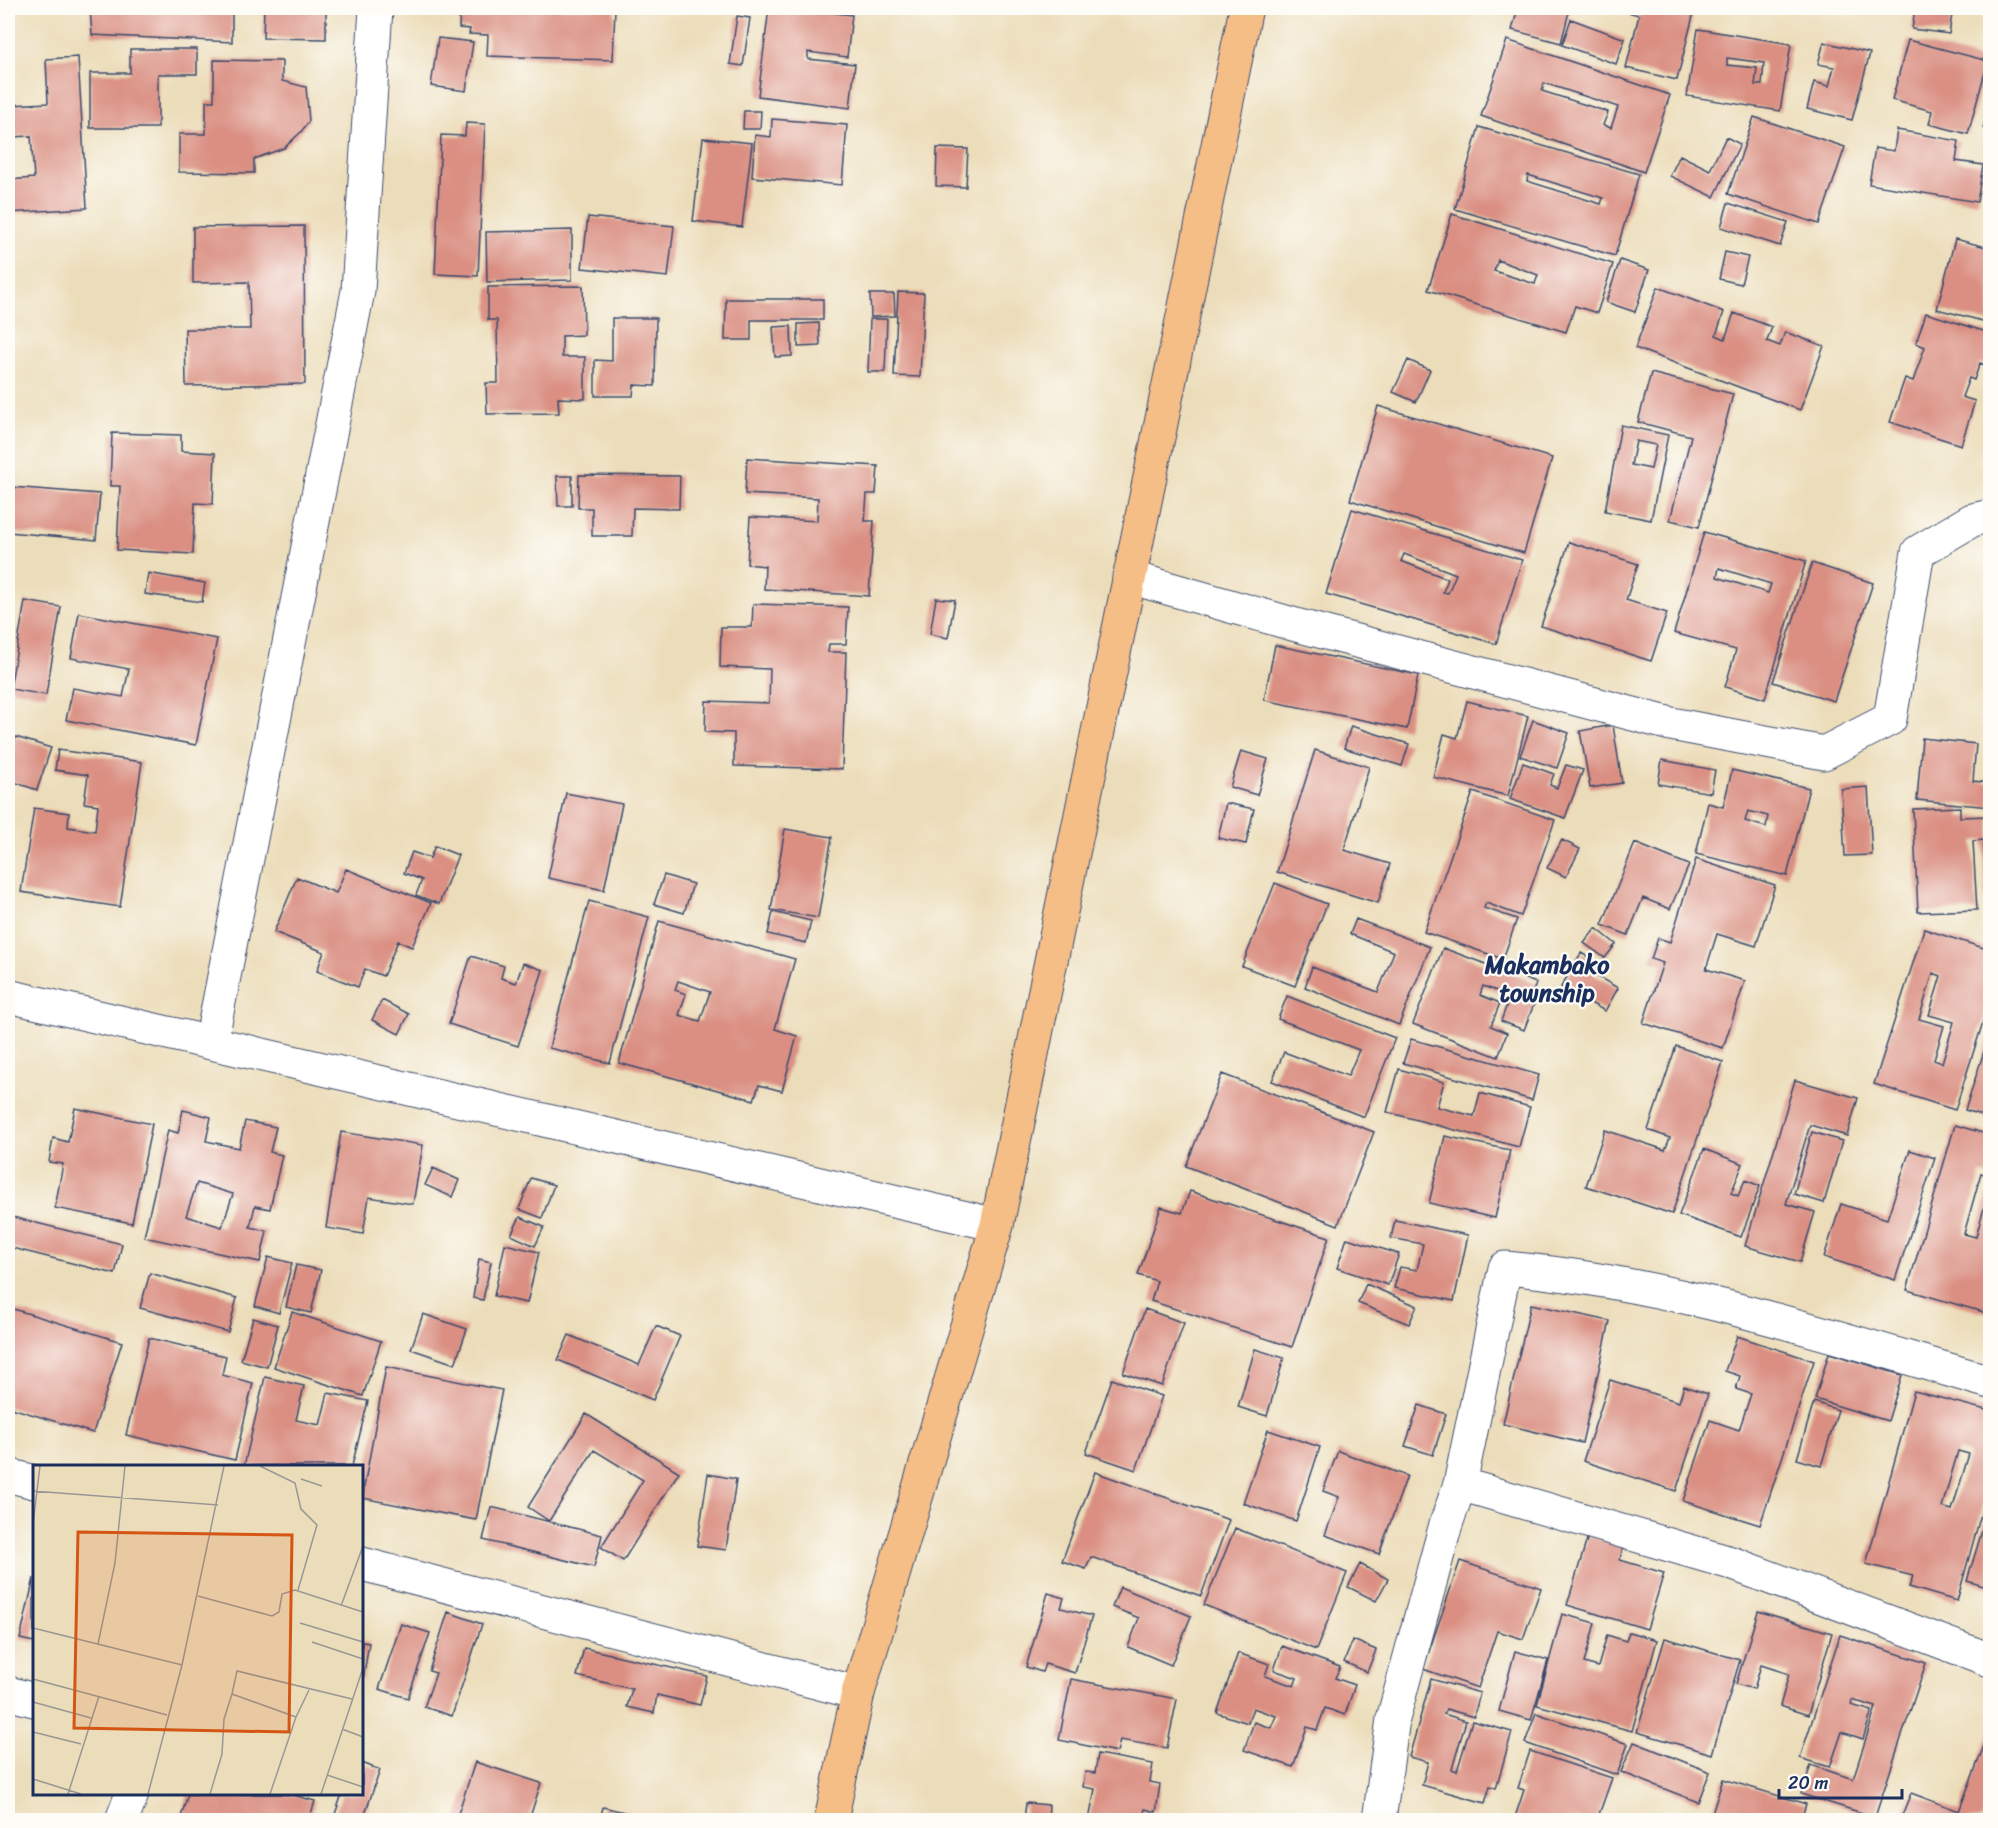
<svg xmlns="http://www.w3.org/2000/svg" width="1998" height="1828" font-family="Sriracha,sans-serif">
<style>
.building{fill:#da8f82;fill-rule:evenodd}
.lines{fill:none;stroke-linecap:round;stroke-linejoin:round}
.minor-casing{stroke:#3a496c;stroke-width:35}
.highway-casing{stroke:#3a496c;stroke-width:35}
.minor{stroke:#fff;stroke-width:33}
.highway{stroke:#f6be87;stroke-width:33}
.labels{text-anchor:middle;stroke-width:4.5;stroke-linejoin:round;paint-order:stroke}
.district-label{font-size:24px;font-weight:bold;fill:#1b2f5e;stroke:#fdfcf7}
.inset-road{fill:none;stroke:#989795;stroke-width:1.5}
.view{fill:#d45514;fill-opacity:0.15;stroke:#d45514;stroke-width:3}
.inset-edge{fill:none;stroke:#1b2f5e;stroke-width:3}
</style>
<rect width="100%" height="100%" fill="#fdfcf7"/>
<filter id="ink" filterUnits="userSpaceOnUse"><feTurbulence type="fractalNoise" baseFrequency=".0167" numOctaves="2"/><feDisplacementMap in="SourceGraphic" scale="12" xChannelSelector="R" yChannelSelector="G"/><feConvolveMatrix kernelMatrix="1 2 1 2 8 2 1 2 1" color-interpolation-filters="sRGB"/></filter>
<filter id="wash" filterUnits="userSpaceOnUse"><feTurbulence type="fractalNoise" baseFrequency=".008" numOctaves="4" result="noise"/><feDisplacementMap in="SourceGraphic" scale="24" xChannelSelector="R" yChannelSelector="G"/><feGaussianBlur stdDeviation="1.35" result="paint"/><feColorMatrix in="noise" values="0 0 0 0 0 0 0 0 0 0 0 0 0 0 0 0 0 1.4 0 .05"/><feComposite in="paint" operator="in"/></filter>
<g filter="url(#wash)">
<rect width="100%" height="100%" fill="#ecddba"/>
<g id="blocks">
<path class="building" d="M90,8h142v34l-140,-7z
M264,8h62v31l-63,-1z
M460,8h155l-2,52 -126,-4 1,-21 -19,-1 1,-5 -11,-1z
M769,8h25l58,7 -5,42 -39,-5v7l47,5 -5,44 -92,-12z
M1518,8h52l-9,35 -49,-13z
M1612,8h83l-18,72 -51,-12 13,-53z
M1915,8h38l-4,26 -37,-5z
M737,16l13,2 -7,48 -13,-2z
M1571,19l54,20 -9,25 -54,-19z
M1698,29l93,15 -11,67 -93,-15zM1727,58l37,5 -2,22h-7l2,-17 -30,-3z
M438,38l35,4 -7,49 -35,-5z
M1507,40l163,55 -26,77 -163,-56zM1544,83l74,24 -7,21 -8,-3 5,-13 -66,-21z
M1908,40l80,21 -20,73 -39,-10 3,-13 -40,-11z
M1824,42l46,11 -18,67 -45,-11 7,-27 15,4 5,-19 -16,-3z
M130,49h67v25h-39v54h-68v-55h40z
M78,57l9,151 -79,5v-33l26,-2 -3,-42 -18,1 -2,-32 37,-2 -2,-44z
M214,60l68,1v20l24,6 3,34 -8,11 -17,16 -30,11v14l-75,-1v-38h27v-33h8z
M1990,103v27l-7,-2z
M744,111h17l-1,18h-17z
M1754,117l91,30 -26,77 -91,-30z
M772,119l75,6 -5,60 -90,-8 3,-42 16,2z
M466,123l19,1 -7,152 -43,-2 6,-139 24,1z
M1479,127l160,47 -24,82 -160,-47zM1528,175l75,23 -2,6 -74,-23z
M1897,130l62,11 -3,20 27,4 -6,37 -108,-18 6,-36 19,3z
M1726,137l14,7 -26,53 -44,-21 10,-21 30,15z
M703,138l49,5 -10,84 -49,-6z
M937,148l31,1 -2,38 -30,-1z
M1728,203l60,19 -8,24 -59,-19z
M1452,214l161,50 -16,49 -22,-7 -9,26 -138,-42zM1498,260l40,15 -3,9 -41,-13z
M588,217l86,9 -6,51 -86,-9z
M304,226l1,158 -119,2 -1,-57h65l-1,-47 -56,1v-56z
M572,230v50l-85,2 -1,-50z
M1955,239l35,9v75l-53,-14z
M1725,252l23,5 -7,27 -22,-5z
M1620,260l29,10 -14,42 -29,-10z
M583,286l1,49 -22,1v21h23v42l-27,-1 1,15 -72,1 -1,-31h12l-1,-63h-9v-33z
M1658,287l66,25 -8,23 9,4 9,-26 38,14 -5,14 13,5 5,-14 39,14 -24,64 -165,-62z
M898,292l26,1 -4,84 -26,-1z
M870,294h24l1,22 -24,1z
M726,299h97v21h-72v20h-26z
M1926,313l64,20v34l-10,-4 -6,17 -5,-2 -7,19 13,4 -14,44 -71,-23 15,-44 8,3 12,-34 -9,-4z
M612,318h44l-1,68 -21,-1 -1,11h-38v-36l17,1z
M870,319h17l-2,53h-17z
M819,323l1,23 -22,1v-23z
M791,326l1,30 -17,1 -2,-30z
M1408,360l22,10 -14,32 -23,-10z
M1651,373l82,21 -34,133 -29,-7 21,-84 -53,-14z
M1378,406l174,52 -28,95 -174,-53z
M1621,425l47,10 -17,85 -46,-9zM1636,441l20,4 -5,24 -20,-4z
M112,433l69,2v16l34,2 -2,51 -18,-1 -2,51 -76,-4 3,-64h-10z
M747,458l131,8 -2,28h-9l-2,27h9l-5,75 -105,-7 1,-23 -18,-2 3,-47 67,4 1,-23 -73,-4z
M579,475l101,1 -1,33 -46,-1 -1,28h-40v-28h-14z
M557,476h15v30h-14z
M10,487l90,7 -4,46 -88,-8z
M1352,509l170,51 -26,84 -170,-50zM1404,554l52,20 -8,19 -5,-1 5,-13 -47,-18z
M1704,532l102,29 -41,138 -40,-12 11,-37 -62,-17zM1719,568l52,16 -3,9 -51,-16z
M1569,542l69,22 -12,36 41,13 -16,48 -110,-35z
M1812,563l61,20 -39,118 -61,-19z
M148,573l57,10 -3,19 -57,-8z
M936,598l19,2 -7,38 -18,-4z
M25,601l36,6 -15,88 -36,-6z
M753,604l95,3 -2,37h-17l-1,8h18l-4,117 -108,-3v-33l-29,-1 1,-31 63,2 1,-34 -50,-2 1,-40h31z
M79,613l138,26 -21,106 -130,-25 7,-32 50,9 6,-28 -58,-11z
M1275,645l143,30 -11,54 -143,-29z
M1467,701l61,15 -20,80 -75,-19 11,-43 13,4z
M1533,720l36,13 -12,35 -37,-12z
M1613,725l9,58 -32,5 -10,-57z
M1351,726l58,18 -7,22 -58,-18z
M16,737l35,11 -14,42 -29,-10v-17z
M1922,738l54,6 -3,37 17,2v24l-73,-7z
M58,750l84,12 -22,145 -99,-15 13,-84 35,5 -1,14 27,4 3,-26 -14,-2 4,-28 -33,-5z
M1315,750l54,17 -25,83 46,14 -12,39 -101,-31z
M1241,751l27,8 -11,36 -27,-8z
M1662,760l53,10 -4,23 -53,-9z
M1523,763l31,11 -4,11 7,3 9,-23 17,5 -18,48 -55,-19z
M1732,770l77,18 -22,88 -91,-22 12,-51 15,4zM1748,811l20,5 -2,11 -21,-6z
M1868,787l4,68 -27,1 -4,-67z
M1473,792l82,28 -34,96 -35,-13 -2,5 33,11 -14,40 -79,-27z
M566,793l56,11 -18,86 -56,-12z
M1226,803l28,6 -8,35 -28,-6z
M1960,807v10l30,-1v87h-4l-2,-63 -11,1 4,69 -59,2 -5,-103z
M785,829l47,8 -14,81 -47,-8z
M1562,840l18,9 -14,28 -19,-9z
M1635,843l54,22 -19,44 -27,-11 -15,37 -26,-10z
M435,846l23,9 -19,49 -23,-9 6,-15 -18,-7 8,-21 18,6z
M1696,859l79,26 -19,61 -39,-12 -11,35 39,12 -22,67 -80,-25 20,-60 -12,-4 7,-21 12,4z
M346,869l85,34 -19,44 -14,-6 -15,35 -18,-7 -7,18 -41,-16 7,-19 -50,-20 23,-55 39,16z
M664,875l29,9 -9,29 -30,-9z
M1275,883l52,21 -32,82 -53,-20z
M589,901l60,16 -39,146 -61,-15z
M773,912l38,9 -5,22 -38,-9z
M1356,919l74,28 -31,78 -94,-38 7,-20 66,25 16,-40 -44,-18z
M659,921l136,38 -20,70 22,7 -15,55 -23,-6 -5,15 -135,-37zM678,981l32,11 -10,29 -21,-6 7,-21 -11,-4z
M1596,928l20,16 -11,14 -21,-15z
M1924,929l66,21v50l-35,110 -81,-26zM1933,973l8,3 -12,39 25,7 -12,41 -8,-3 10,-34 -25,-7z
M1443,948l93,35 -5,14 5,2 -12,31 -23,-9 9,-25 -27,-10 -3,9 20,8 -9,23 16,7 -9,24 -85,-33z
M1581,953l18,10 -6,11 25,14 -13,23 -44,-24z
M471,956l33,10 -3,12 15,5 7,-20 20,7 -25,76 -69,-22z
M1287,996l108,42 -31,79 -92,-36 12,-29 64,24 11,-26 -81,-31z
M382,1000l27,14 -10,20 -27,-14z
M1990,1033v85l-25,-8z
M1411,1039l128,36 -7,25 -129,-37z
M1676,1046l47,16 -51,152 -86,-28 19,-56 60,20 5,-12 -22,-8z
M1399,1069l45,13 -7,25 37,9 6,-23 50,14 -11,40 -132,-35z
M1222,1074l152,58 -36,93 -152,-59z
M1795,1080l63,18 -11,38 -37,-11 -24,79 29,8 -15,50 -55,-16z
M75,1108l77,16 -20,99 -77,-15 8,-44 -14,-2 4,-24 15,4z
M183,1110l28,7 -5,24 33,7 6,-27 31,6 -6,25 12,3 -12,54 -15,-3 -5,21 17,4 -7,31 -116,-25 24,-107 10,3zM197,1183l36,11 -11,33 -36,-11z
M1955,1125l35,10v41l-9,-3 -17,61 12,3 12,-44 2,1v120l-83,-24z
M341,1132l82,13 -10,59 -44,-7 -6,37 -37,-6z
M1812,1132l30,9 -18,62 -30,-9z
M1445,1136l65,14 -15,68 -66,-15z
M1704,1149l39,15 -12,29 7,3 7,-16 15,6 -19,51 -62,-22z
M1910,1150l25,8 -40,122 -71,-23 17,-53 46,15z
M433,1168l26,12 -7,17 -27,-12z
M531,1178l23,7 -12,33 -23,-9z
M1190,1191l139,46 -37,110 -141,-46 6,-20 -19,-6 23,-68 21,6z
M8,1216l114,28 -7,30 -107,-27z
M520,1217l24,10 -9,19 -24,-11z
M1395,1220l73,15 -14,66 -60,-13 6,-21 17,3 6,-26 -32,-6z
M1347,1238l52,16 -11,31 -51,-17z
M505,1244l34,8 -12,51 -33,-7z
M268,1257l24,6 -13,50 -24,-7z
M479,1259l12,3 -8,38 -10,-2z
M296,1265l25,5 -10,43 -25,-6z
M150,1273l87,25 -9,34 -88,-24z
M1366,1284l51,22 -8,18 -51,-21z
M1531,1304l79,17 -28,122 -79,-19z
M10,1308l112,34 -29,91 -85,-26v-90z
M1145,1309l39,14 -22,63 -39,-13z
M292,1312l89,29 -18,55 -89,-29z
M423,1314l44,15 -12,35 -44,-15z
M253,1318l25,7 -11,42 -26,-7z
M656,1326l24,10 -27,64 -95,-40 11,-25 70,30z
M1737,1336l77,25 -54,164 -77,-24 27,-81 29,10 12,-36 -15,-5 4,-13 -15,-5z
M149,1338l77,18 -4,19 31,8 -18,77 -109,-25z
M1255,1349l29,9 -17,58 -29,-9z
M1829,1353l73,22 -14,46 -73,-22z
M386,1367l116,23 -26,130 -114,-22z
M265,1377l39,9 -8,34 24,5 8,-32 40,8 -16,65h-108z
M1112,1379l50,17 -26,74 -50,-17z
M1610,1380l69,22 5,-16 24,8 -32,97 -93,-30z
M1914,1391l76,20v70l-33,120 -48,-14 4,-11 -47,-12zM1958,1451l11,3 -17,56 -10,-3z
M1814,1402l24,8 -17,56 -24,-7z
M1419,1405l27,9 -13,41 -28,-9z
M586,1414l93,58 -56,89 -22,-14 42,-67 -49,-30 -45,71 -21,-14z
M1268,1430l52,17 -24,74 -53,-18z
M1338,1451l69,25 -28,78 -54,-19 14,-38 -16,-6z
M1095,1472l134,48 -28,76 -110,-39 -5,12 -24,-8z
M708,1474l28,5 -10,71 -29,-4z
M1990,1504v84l-23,-7z
M491,1507l111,28 -8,32 -111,-27z
M1235,1528l112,45 -31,77 -112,-45z
M1588,1536l35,10 -3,14 44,13 -17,56 -80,-24z
M1460,1561l81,27 -18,51 -26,-8 -19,57 -55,-19z
M1360,1564l28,15 -12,22 -28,-14z
M34,1578v64l-14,-3z
M1120,1587l71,29 -20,49 -43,-18 11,-29 -27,-11z
M1048,1593l16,5 -3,10 31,8 -17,57 -30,-9 -3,8 -16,-5z
M1758,1611l74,22 -24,82 -28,-9 9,-32 -28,-9 -7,24 -18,-5z
M448,1612l34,12 -30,92 -28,-9 12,-34 -7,-2z
M1562,1614l33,9 -11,40 14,4 9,-32 19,6 3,-9 28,8 -25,91 -95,-26z
M401,1624l29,9 -22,65 -29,-9z
M1840,1635l86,28 -51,154 -74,-23 10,-29 42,14 23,-72 -24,-7 -1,5 21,6 -9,28 -21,-7 -12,35 -30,-9z
M1665,1638l75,22 -28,94 -75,-22z
M1353,1640l23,10 -9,22 -23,-10z
M362,1642l7,1 -6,37 -1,-1z
M1282,1646l58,21 -5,11 20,7 -10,30 -20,-7 -8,22 -10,-3 -14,40 -49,-17 10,-28 17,6 5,-12 -23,-8 -5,15 -31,-10 21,-60 31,11 -4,12 29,10 3,-8 -23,-8z
M584,1648l123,28 -7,29 -43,-10 -3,18 -27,-6 5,-18 -55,-13z
M1515,1651l33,9 -17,60 -32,-9z
M1071,1679l106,20 -10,49 -47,-8 -3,12 -58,-12z
M1431,1679l49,14 -6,24 -28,-8 -2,5 22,7 -14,48 5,2 15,-50 40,11 -16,56 -6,-2 -5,17 -63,-18 6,-23 -19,-5z
M1536,1713l92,31 -11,31 -92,-32z
M1990,1730v68l-8,22h-82l11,-27 48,18z
M1634,1742l76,30 -12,30 -77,-30z
M1530,1751l82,27 -15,42h-72l-10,-3 9,-27 -6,-2z
M1098,1754l55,10 -3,18 10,2 -4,28 -11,-3 -3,11h-53l6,-31 -12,-2 2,-15 10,1z
M475,1762l66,21 -12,37h-73z
M362,1763l18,7 -17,50h-30l9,-26h20z
M1723,1779l83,25 -5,16h-91z
M188,1794h102l25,7 -6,19h-129z
M1026,1803l23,2 -1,15h-24z
M603,1807l55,13h-58z"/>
</g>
</g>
<g filter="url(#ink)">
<use href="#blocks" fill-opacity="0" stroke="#3a496c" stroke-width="1.5"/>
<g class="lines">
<defs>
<path id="minor" d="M1129,577l167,48 375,99 153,29 66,-34 28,-167 54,-32 18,-4
M8,996l989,229
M211,1043l147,-752 18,-283
M8,1475l26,7
M1460,1484l45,-216c166,14 326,68 485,114
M362,1564l496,129
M8,1693l26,7
M122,1820l10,-26
M1379,1820l14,-101 53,-195 14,-40 271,79 259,97"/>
<path id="highway" d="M831,1820l27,-127 139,-468 249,-1217"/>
</defs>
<use href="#minor" class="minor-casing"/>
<use href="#highway" class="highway-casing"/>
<use href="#minor" class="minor"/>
<use href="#highway" class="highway"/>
</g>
</g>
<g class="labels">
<g class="district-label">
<text x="1547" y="973">Makambako<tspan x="1547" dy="28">township</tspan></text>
</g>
</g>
<g transform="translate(33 1465)">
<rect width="330" height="330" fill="#ecddba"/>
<path class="inset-road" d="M227,1l35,17 6,26 16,16 -19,65M268,14l21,7M0,26l185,14M0,59l7,-58M165,131l74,20 7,-4 3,-18 13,-4 68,22M308,141l22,-60M267,158l63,19M0,163l149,37M279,177l51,17M65,179l17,-81 10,-97M0,214l134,36M199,229l5,-23 115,28M0,237l58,16M263,252l13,-27M309,264l21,8M0,267l48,12M294,310l36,12M0,314l48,15M35,329l31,-98M115,329l34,-129 42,-199M177,329l12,-40 2,-35 8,-25 64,23 -26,77M288,329l42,-126"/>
<path class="view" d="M45,67l214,3 -3,197 -215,-4z"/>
<rect width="330" height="330" class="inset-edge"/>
</g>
<rect width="1998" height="1828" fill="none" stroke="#fdfcf7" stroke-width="30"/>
<path d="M1779 1789v9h123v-9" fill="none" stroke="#1b2f5e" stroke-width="3"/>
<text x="1788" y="1789" font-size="18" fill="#1b2f5e" stroke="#fdfcf7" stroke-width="4.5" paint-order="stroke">20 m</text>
</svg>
